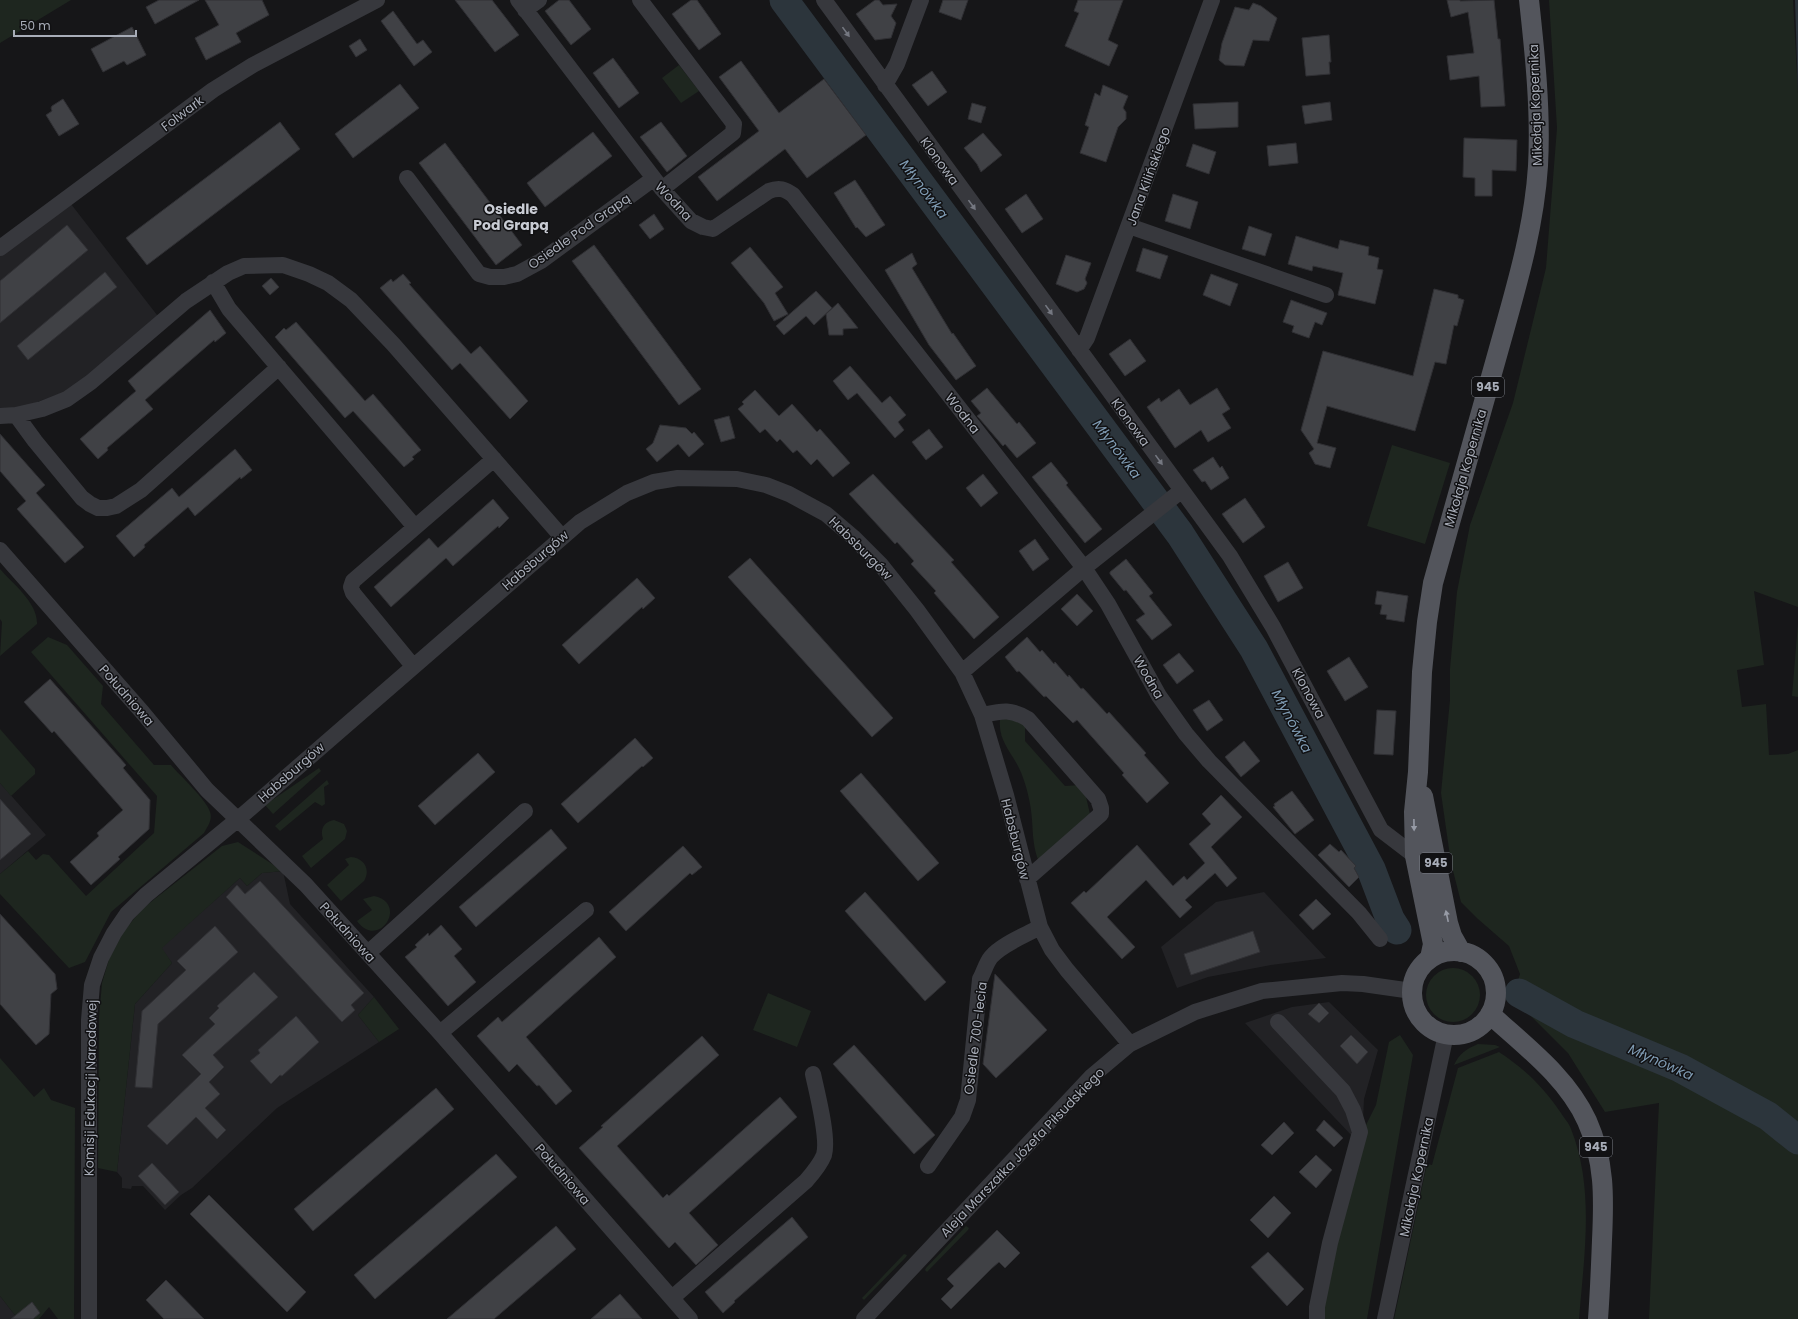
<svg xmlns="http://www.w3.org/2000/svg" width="1798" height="1319" font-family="Poppins,sans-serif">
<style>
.built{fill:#222225}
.green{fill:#1e261f}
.water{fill:#2c353c}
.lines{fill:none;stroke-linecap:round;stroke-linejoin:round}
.river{stroke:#2c353c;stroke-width:29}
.building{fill:#404145;stroke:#303034}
.minor{stroke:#37383d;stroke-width:16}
.major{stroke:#53555c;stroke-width:20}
.oneway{fill:#757881}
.oneway2{fill:#979ba6}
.labels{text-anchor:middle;stroke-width:3;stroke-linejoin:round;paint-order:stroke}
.shield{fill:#111113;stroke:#7b7e86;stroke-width:1}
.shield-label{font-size:12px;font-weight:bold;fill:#a8adb8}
.street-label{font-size:13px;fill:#a8adb8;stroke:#111113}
.water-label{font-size:14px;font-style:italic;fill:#7f9bb3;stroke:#111113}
.neighbourhood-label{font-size:14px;font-weight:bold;fill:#c9ccd4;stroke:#111113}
</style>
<rect width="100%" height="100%" fill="#161618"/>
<path class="built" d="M71,204l93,120 -73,58 -91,34v-166z
M0,783l46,52 -46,39z
M283,871l7,33 84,93 -16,18 21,27 -102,66 -85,80 -11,7 -16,15 -22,-24h-11l-1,3 -9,-1v-10l-5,-6 18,-168 37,-41 -11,-15 79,-70 7,8 15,-13z
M1264,892l62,66 -55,7 -63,12 -31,11 -16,-41 55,-45z
M1329,1002l49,48 -14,49 -1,21 -10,17 -108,-114 47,-16z
M0,1296l18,23h-18z"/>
<path class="green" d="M0,0h71l-71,43z
M1549,0h244l5,93v514l-44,-16 10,74 -27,5 5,37 24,-3 3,51 19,-1 10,-4v569h-149l10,-216 -54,9 -37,-59 -55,-55 7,-24 -11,-28 -31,-27 -17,-17 -10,-39 -10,-70 9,-93v-31l7,-77 13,-67 43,-122 33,-135 11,-140z
M679,65l20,26 -18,12 -19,-25z
M1392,445l58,18 -25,81 -58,-18z
M0,569c13,15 38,34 37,55l-37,32 2,-34 -2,-3z
M1798,623v74l-6,-1z
M48,637l19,8 36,41 -2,18 53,61h17c9,11 36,35 39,47 3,8 -3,15 -6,21l-93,79 -26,50 -16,6 -69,-74v-20l28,-23 8,9 7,-6 6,1 37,41 68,-63 3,-37 -126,-144z
M1008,717l17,6v18l40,45 16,-1 5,12 4,17 -51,48c-6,-14 -6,-28 -7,-42 -1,-17 -6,-37 -13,-52 -8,-16 -21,-28 -19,-48z
M0,729l35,40v5l-24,22 -11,-13z
M319,768l2,3 -48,43 -8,-9z
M327,780l2,4 -5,3 1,17 -3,2 -7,-4 -35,29 -5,-5z
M334,820l10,4 3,7 -2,8 -34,29 -9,-12 21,-17c-3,-9 0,-17 11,-19z
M238,842l45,29 -21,2 -15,13 -7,-8 -78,70 10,15 -37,41 -18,168 -19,-4 1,-151 3,-34 7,-24 15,-28 18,-22 80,-63z
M351,857c13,1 20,12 13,24l-23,20 -14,-16 22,-20 -4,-6z
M374,896c35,7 5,55 -17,25l15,-11 -9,-11z
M1426 995a27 27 0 1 1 54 0a27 27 0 1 1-54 0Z
M768,993l43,18 -14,36 -44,-17z
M374,997l25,32 -20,13 -21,-27z
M1400,1035l13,20 -46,264h-45v-13l43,-179 11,-22 13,-63z
M1478,1044l17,1 5,2 -46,18c5,-11 12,-16 24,-21z
M1499,1052c27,18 44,35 62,61 3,5 8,10 10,16 24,60 13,127 8,190h-185l33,-155 5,1 26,-97z
M0,1058l34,39 10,-9 7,12 24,8 -1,211h-16l-9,-12 -10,12h-21l-18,-23z
M966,1226l3,2 -1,2 -41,42 -2,-2 1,-2z
M904,1254l3,1 -1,2 -42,43 -2,-2 2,-2z"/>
<path class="water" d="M1795,0h3v93z"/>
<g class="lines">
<path class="river" d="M784,0l396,534 74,115 117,220 19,50 7,11
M1519,993l56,31 105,44 88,48 30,24"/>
</g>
<path class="building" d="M159,0h40l-44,24 -9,-17z
M205,0h57l7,15 -33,18 5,9 -35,18 -11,-22 24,-13z
M455,0h37l27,35 -24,17z
M559,0h10l22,29 -20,16 -26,-34z
M691,0h6l24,34 -22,16 -27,-36z
M875,0h4l4,5 14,-1 -6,12 5,7 -5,15 -16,2 -19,-26z
M943,0h25l-7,20 -22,-8z
M1078,0h45l-15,40 10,5 -9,21 -44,-20 14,-33 -5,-2z
M1447,0h13v1l34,-1 4,39h2l5,67 -24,1 -2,-31 -29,4 -3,-24 27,-3 -6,-41 -17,5z
M1253,3l8,3 16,12 -8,23 -16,-1 -9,26 -19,-1 -6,-5 3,-17 13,-36 14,3z
M393,11l24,33 6,-4 9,12 -18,14 -33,-45z
M132,27l14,28 -19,10 -3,-4 -21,11 -12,-23z
M1329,35l2,27h-2l1,12 -24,2 -4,-38z
M360,39l7,11 -11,7 -7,-11z
M613,58l26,35 -20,15 -26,-35z
M741,61l38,52 45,-34 42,56 -59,43 -22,-29 -68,52 -19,-24 61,-46 -40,-54z
M932,71l15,21 -19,14 -16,-21z
M400,84l19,24 -66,50 -18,-24z
M1103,85l25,11 -5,12 3,4v7l-8,8 -12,35 -26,-9 9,-26 -4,-2 10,-32 5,3z
M63,99l16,25 -20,12 -13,-21 6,-4 -1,-3 1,-2z
M1238,102v25l-43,2 -2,-25z
M1330,102l2,18 -27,4 -3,-18z
M972,103l14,4 -5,16 -13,-4z
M280,122l20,27 -153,116 -21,-27z
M661,122l26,34 -20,16 -27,-35z
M593,132l19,24 -67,51 -18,-24z
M983,133l19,22 -21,17 -4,-8 -13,-16z
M1464,138l53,2 -1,31 -24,-1v26h-17v-18l-12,-1z
M445,143l77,102 -26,20 -77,-102z
M1296,143l2,20 -29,3 -2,-20z
M1193,144l23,8 -7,22 -23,-8z
M855,180l30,45 -19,12 -9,-10 -1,1 -22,-35z
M1026,194l17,25 -21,14 -17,-24z
M1173,194l25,8 -8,27 -25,-8z
M654,214l10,15 -14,10 -11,-14z
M67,225l21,25 -88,73v-42z
M1249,226l23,8 -7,22 -23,-7z
M1296,236l42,13 2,-9 29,7 -1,8 11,3 -2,11 6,1 -8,34 -37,-9 5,-22 -30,-7 -1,5 -24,-7z
M594,245l107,144 -22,16 -107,-144z
M750,247l33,40 -8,6 13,21 -14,7 -10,-18 -33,-40z
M1143,248l25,8 -8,23 -24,-8z
M912,253l5,11 -5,4 40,66 1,-1 23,33 -20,14 -27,-35 -44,-75z
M1066,255l25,8 -6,16 2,4 -3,6 -7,3 -21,-8z
M105,272l12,15 -89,73 -11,-14z
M403,274l8,9 -2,1 62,70 9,-8 48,55 -18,18 -50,-56 -8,7 -72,-82 11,-9 2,3z
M1211,274l27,10 -8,22 -27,-11z
M271,278l8,9 -9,8 -8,-9z
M1434,289l24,6v3l6,2 -7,26 -3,-1 -8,39 -11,-2 -20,69 -88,-25 -10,37 19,5 -6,20 -15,-4 -6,-11 5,-4 -13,-19 22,-79 90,25z
M816,291l16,17 -18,17 -8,-9 -22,19 -8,-9z
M1291,300l36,13 -5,12 -7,-3 -6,16 -17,-6 2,-6 -11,-4z
M838,303l20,25 -15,1v6h-14l-3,-21z
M210,310l16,23 -11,9 -1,-2 -69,60 8,9 -46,39 1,2 -10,9 -18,-20 56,-48 -8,-10z
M296,322l69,79 8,-7 48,56 -9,7 2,2 -10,8 -51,-56 -8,7 -70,-81 9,-9 2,2z
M1130,339l16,22 -21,15 -16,-22z
M850,366l32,37 8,-7 16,19 -8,7 6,8 -9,8 -38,-45 -9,7 -15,-19z
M987,388l30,36 2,-2 17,21 -19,15 -12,-14 -2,2 -24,-28 -2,-2 4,-3 -10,-12z
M1217,388l13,21 -8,5 9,14 -23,14 -7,-12 -26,18 -28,-41 12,-9 2,4 18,-13 11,16z
M755,390l24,26 13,-12 25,28 3,-3 30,34 -17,14 -16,-18 -6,6 -14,-15 -4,3 -13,-14 -3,3 -12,-13 -5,4 -22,-24 6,-5 -2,-2z
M729,416l6,22 -14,4 -7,-22z
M660,425l26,3 6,6 2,-2 10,12 -15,13 -11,-13 -21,18 -11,-13 7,-6z
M929,429l14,18 -17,13 -14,-18z
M0,434l45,51 -9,8 48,54 -19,16 -48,-54 9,-8 -26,-30z
M235,449l17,21 -11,9 -1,-2 -45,39 -7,-9 -44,38 1,2 -11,10 -18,-21 56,-48 7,9z
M1213,457l7,11 2,-2 7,12 -18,12 -6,-9 -3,1 -9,-12z
M1051,462l17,21 -2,2 36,44 -17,14 -53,-66z
M873,474l81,86 -3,2 48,55 -25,22 -40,-46 2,-2 -25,-27 3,-3 -17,-19 -2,2 -46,-50z
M983,474l15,19 -17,14 -15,-19z
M1245,498l20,29 -22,16 -21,-29z
M493,499l16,19 -10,10 -1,-2 -45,40 -7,-8 -55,49 -17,-20 55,-49 9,10z
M1035,539l14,20 -16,12 -14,-20z
M750,558l143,160 -21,19 -144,-160z
M1126,559l27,34 -4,3 23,29 -20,15 -16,-20 9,-6 -19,-24 -2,1 -14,-17v-2z
M1288,562l15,26 -25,14 -14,-26z
M637,578l18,20 -12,11 -1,-2 -63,57 -17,-19z
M1377,591l31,5 -4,26 -18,-3 1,-4 -7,-1 2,-9 -7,-1z
M1077,594l16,17 -16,15 -16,-17z
M1027,637l13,15 2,-2 12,14 1,-2 13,15 1,-2 12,14 2,-1 24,26 2,-2 37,41 -2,2 25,28 -22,20 -25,-28 2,-2 -47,-53 -4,3 -27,-27 -2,1 -25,-26 -2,1 -12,-15z
M1179,653l15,18 -17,13 -14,-19z
M1349,657l19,30 -23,14 -18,-30z
M50,679l76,86 -3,3 27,32 -1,29 -31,28 2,2 -29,26 -21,-23 29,-26 -2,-3 26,-23 -69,-79 -2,2 -28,-31z
M1209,700l14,20 -16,11 -14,-21z
M1377,710l19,1 -3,44 -19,-1z
M635,738l18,20 -10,9 -1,-1 -64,57 -17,-19z
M1244,741l16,20 -19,16 -16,-20z
M478,753l17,19 -60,53 -17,-19z
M861,773l78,90 -21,18 -78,-90z
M1292,791l22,29 -19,14 -22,-27 2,-1 -1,-2z
M1221,795l21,22 -31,30 26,31 -10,9 -12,-14 -30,27 7,7 -12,11 -34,-38 -39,37 28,30 -13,12 -51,-56 13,-12 2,2 51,-48 36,41 11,-10 3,4 18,-17 -16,-19 22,-20 -9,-10z
M0,799l31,35 -31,26z
M551,829l16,19 -91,79 -17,-20z
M1330,844l9,8 2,-2 15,16 -2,2 5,9 -10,10 -31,-32z
M683,846l19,21 -10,8 -2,-2 -64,58 -17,-19z
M260,881l104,112 -13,12 4,5 -13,12 -116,-125 11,-12 8,9z
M865,892l81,90 -21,19 -80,-90z
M1316,899l15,15 -18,16 -14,-15z
M0,914l55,60 2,15 -6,5 -2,40 -13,11 -36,-41z
M441,925l21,24 -8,7 22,26 -28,24 -43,-49 12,-10 -2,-2 13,-12 1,3z
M215,926l23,26 -80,72 -6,64 -17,-1 7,-76 44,-41 -9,-9z
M1253,931l7,21 -69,23 -7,-21z
M599,937l17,20 -90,80 46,54 -16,14 -17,-20 -2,1 -20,-22 -8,8 -32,-36 21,-19 4,5z
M254,972l24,25 -65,58 11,12 -15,15 11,12 -15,14 21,22 -9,9 -21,-22 -29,28 -20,-19 54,-52 -19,-19 33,-31 -6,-6 10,-10 -2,-2z
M995,974l52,56 -51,48 -13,-14z
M1319,1003l10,10 -10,10 -11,-9z
M296,1016l23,26 -37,34 -2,-1 -9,9 -21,-23 10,-8 -2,-3z
M1351,1035l17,17 -11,12 -17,-18z
M702,1036l17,19 -102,91 46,52 4,-4 2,2 111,-99 17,20 -108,96 29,32 -22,20 -21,-23 -6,6 -90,-100 24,-21 -2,-1z
M854,1045l81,90 -21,19 -81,-90z
M436,1088l18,21 -141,122 -19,-22z
M1324,1120l19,18 -9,9 -18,-17z
M1284,1122l10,11 -22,22 -11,-10z
M496,1154l21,23 -142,122 -21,-24z
M1316,1155l16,15 -16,18 -17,-16z
M152,1163l27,29 -14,13 -27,-29z
M209,1195l97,97 -19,20 -97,-98z
M1274,1196l17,17 -23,25 -18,-18z
M792,1217l16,20 -74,64 1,1 -12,11 -18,-21z
M556,1226l20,23 -82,70h-47z
M997,1230l23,23 -15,15 -6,-6 -8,7 -40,40 -10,-10 13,-13 -7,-7z
M1268,1252l36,37 -17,17 -36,-39z
M166,1280l38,39h-40l-18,-19z
M620,1294l22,25h-51l16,-14z
M32,1302l8,11 -7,6h-22z"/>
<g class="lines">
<path class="minor" d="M518,0l144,189 29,32 12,6 10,2 56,-38c10,-4 16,-2 24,4l291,373 24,36 51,92 27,38 23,27 150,152 21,26
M640,0l94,124 -1,9 -71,56
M824,0l406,556 43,71 108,203 34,26
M525,10l14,-10
M885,85l12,-21 24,-64
M407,178l72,96 11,3h14l13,-3 24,-13 112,-82
M1129,226l197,69
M0,248l213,-158 40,-25 124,-65
M213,282l16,27 186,218
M1079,350l8,-12 125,-338
M16,415l19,26 47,57 8,6 8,4h9l9,-2 25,-16 138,-123
M0,416l16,-1 26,-6 25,-10 24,-17 95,-81 42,-28 16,-7 39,-1 26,9 19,9 23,17 42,44 169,193
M0,550l143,163 64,77 99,95 134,148 250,286
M413,666l-60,-73 -2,-6 2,-6 141,-122
M962,672l122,-104 97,-77
M982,715c19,-4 28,-7 46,4l70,80 3,9v6l-74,65
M368,953l157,-142
M1278,1022l65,69 10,19 7,22 -30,111 -13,64v12
M440,1033l146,-123
M928,1166l34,-49 6,-17 12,-121c4,-7 6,-16 11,-22 11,-13 35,-22 49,-30
M672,1298l134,-117c7,-8 14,-16 18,-26 5,-17 -7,-62 -11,-81
M89,1319v-299l3,-35 9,-27 13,-25 13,-19 19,-19 91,-75 343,-298 47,-29 27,-11 24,-4 59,1 29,6 23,9 37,20 27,23 28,28 36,45 45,62 20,43 24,80 34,132 12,23 15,20 63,74
M864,1319l228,-243 38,-32 65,-32 67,-21 80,-8 21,1 49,7
M1385,1319l61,-285"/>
<path class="major" d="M1423,796l25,127 4,13 9,16
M1412 993a42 42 0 1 1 84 0a42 42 0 1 1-84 0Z
M1430,958l3,-14 -18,-88 -1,-44 4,-40 4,-100 5,-50 6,-39c22,-77 43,-154 65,-231 17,-61 36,-122 40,-186 3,-55 -3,-111 -9,-166
M1490,1014c35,32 77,63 97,107 18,40 17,77 15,119 -1,26 -2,53 -4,79"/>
</g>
<defs><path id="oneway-solid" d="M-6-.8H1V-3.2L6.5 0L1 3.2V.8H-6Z"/></defs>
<g class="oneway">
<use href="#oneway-solid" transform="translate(846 32) rotate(54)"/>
<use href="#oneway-solid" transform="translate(972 205) rotate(54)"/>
<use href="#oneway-solid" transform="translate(1049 310) rotate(54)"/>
<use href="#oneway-solid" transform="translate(1159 460) rotate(54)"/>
</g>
<g class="oneway2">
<use href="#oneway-solid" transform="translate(1414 825) rotate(89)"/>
<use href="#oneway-solid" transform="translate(1447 916) rotate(-102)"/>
</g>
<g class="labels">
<g class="shield">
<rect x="1472" y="377" width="32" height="20" rx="3"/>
<rect x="1420" y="853" width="32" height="20" rx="3"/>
<rect x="1580" y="1137" width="32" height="20" rx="3"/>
</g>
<g class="shield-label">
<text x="1488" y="391">945</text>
<text x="1436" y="867">945</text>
<text x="1596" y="1151">945</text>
</g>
<g class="street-label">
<text transform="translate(1535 105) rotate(-92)" y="5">Mikołaja Kopernika</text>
<text transform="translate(182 113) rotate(-37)" y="5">Folwark</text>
<text transform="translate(940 161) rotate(54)" y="5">Klonowa</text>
<text transform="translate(1148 176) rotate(-70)" y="5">Jana Kilińskiego</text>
<text transform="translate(674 201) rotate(47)" y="5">Wodna</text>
<text transform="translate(579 231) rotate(-35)" y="5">Osiedle Pod Grapą</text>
<text transform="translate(963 413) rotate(52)" y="5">Wodna</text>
<text transform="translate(1131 422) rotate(54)" y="5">Klonowa</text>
<text transform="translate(1465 468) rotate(-74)" y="5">Mikołaja Kopernika</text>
<text transform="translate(861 548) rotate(45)" y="5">Habsburgów</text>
<text transform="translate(535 560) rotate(-41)" y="5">Habsburgów</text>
<text transform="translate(1149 677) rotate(60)" y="5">Wodna</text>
<text transform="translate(1309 693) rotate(62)" y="5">Klonowa</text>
<text transform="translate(127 695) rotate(49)" y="5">Południowa</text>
<text transform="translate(291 772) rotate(-41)" y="5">Habsburgów</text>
<text transform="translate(1016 839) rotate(76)" y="5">Habsburgów</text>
<text transform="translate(348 932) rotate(48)" y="5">Południowa</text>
<text transform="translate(975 1038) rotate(-83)" y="5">Osiedle 700-lecia</text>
<text transform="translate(90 1088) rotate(-89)" y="5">Komisji Edukacji Narodowej</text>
<text transform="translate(1022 1152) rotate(-46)" y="5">Aleja Marszałka Józefa Piłsudskiego</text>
<text transform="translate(563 1174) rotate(49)" y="5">Południowa</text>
<text transform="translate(1416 1177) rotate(-78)" y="5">Mikołaja Kopernika</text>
</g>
<g class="water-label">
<text transform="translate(924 189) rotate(53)" y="5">Młynówka</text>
<text transform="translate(1117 449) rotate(53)" y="5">Młynówka</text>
<text transform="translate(1292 721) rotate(62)" y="5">Młynówka</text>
<text transform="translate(1661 1062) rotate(24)" y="5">Młynówka</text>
</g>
<g class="neighbourhood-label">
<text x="511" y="214">Osiedle<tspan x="511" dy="16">Pod Grapą</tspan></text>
</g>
</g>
<path d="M14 30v6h122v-6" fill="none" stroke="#a8adb8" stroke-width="2"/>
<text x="20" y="30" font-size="12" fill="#a8adb8" stroke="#111113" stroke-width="3" paint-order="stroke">50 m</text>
</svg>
